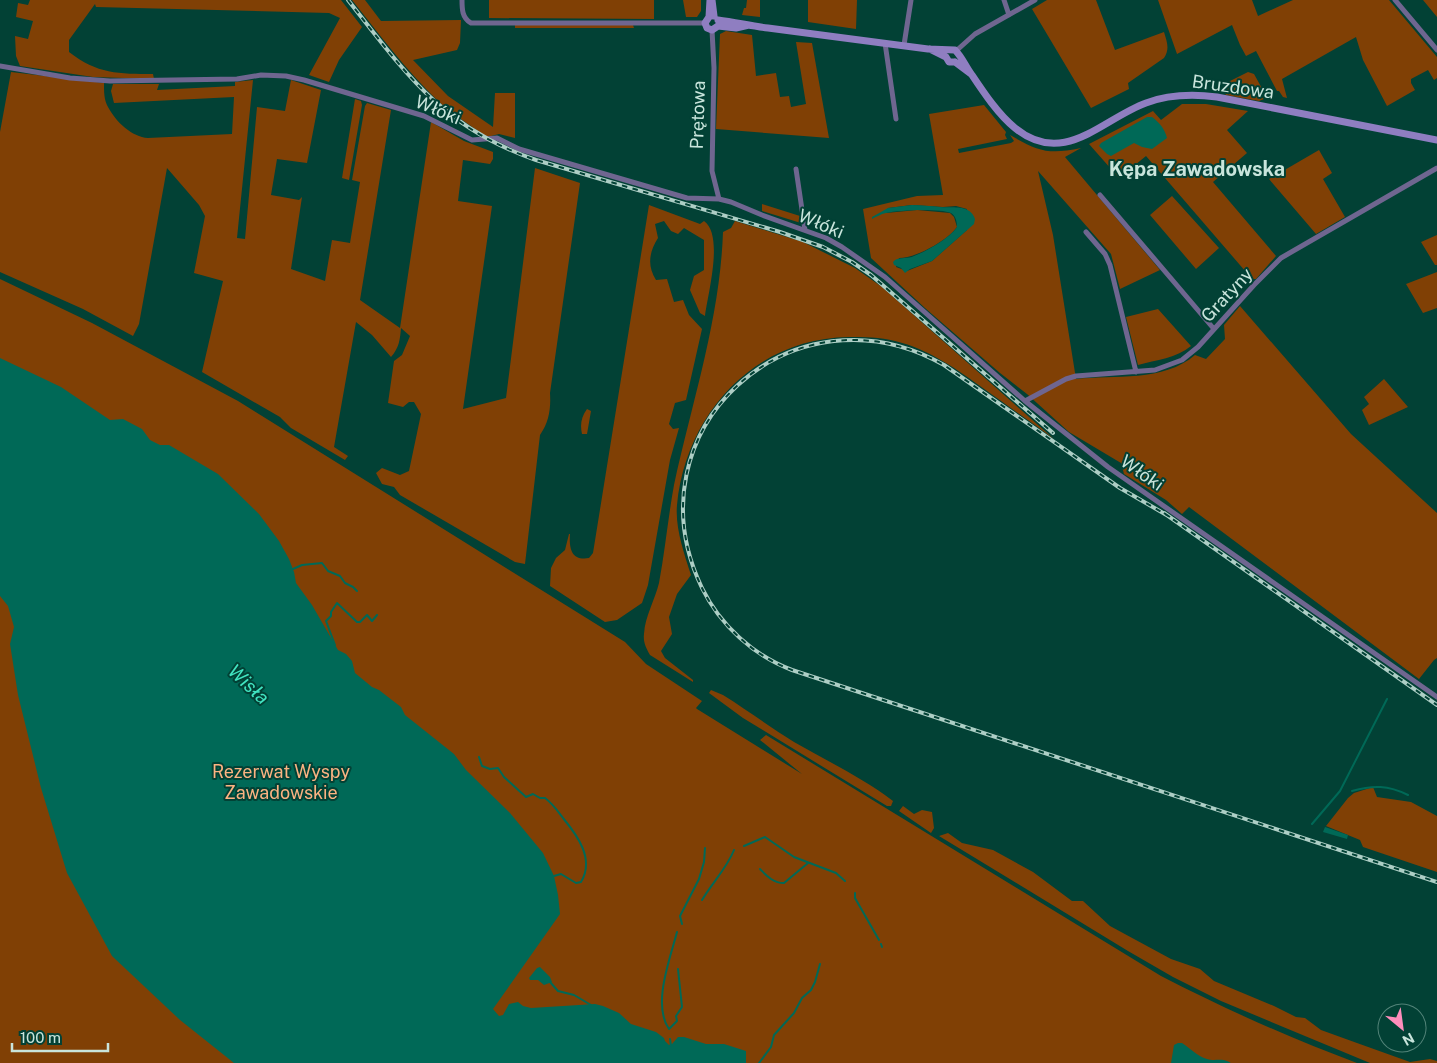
<svg xmlns="http://www.w3.org/2000/svg" width="1437" height="1063" font-family="'Public Sans',sans-serif">
<style>
.green{fill:#804005;fill-rule:evenodd}
.water{fill:#006957}
.lines{fill:none;stroke-linecap:round;stroke-linejoin:round}
.stream{stroke:#006957;stroke-width:2}
.street{stroke:#6f6690;stroke-width:5}
.secondary{stroke:#8f7ec1;stroke-width:7}
.rail-casing{stroke:#adcec5;stroke-width:4}
.rail{stroke:#024135;stroke-width:2;stroke-dasharray:5.5;stroke-linecap:butt}
.labels{text-anchor:middle;stroke-width:4;stroke-linejoin:round;paint-order:stroke}
.street-label{font-size:18px;fill:#c9e5dc;stroke:#024135}
.park-label{font-size:18px;fill:#fbb382;stroke:#024135}
.water-label{font-size:19px;font-style:italic;fill:#41e4c1;stroke:#024135}
.quarter-label{font-size:20px;font-weight:bold;fill:#c9e5dc;stroke:#024135}
</style>
<rect width="100%" height="100%" fill="#024135"/>
<path class="green" d="M30,0h311l21,27 -23,33 -10,22 -20,-7 31,-57 -11,-5 -233,-6 -1,-3 -26,36v12c28,22 50,22 84,22l1,5 -61,-2 -73,-11 -4,-10 -1,-20 13,3 5,-18 -17,-4 2,-14 10,2z
M352,0h13l16,21 80,-1 -1,23 -3,7 -44,10 35,36 45,31 2,-34h20v45l-16,-4 -12,3c-17,-12 -35,-23 -50,-37 -31,-30 -58,-66 -85,-100z
M489,0h165v19l-165,-1z
M683,0h18v11l-4,6h-11z
M747,0h13v17l-18,-2 2,-7h2z
M808,0h49l-1,29 -48,-7z
M1047,0h49l19,50 49,-18c3,10 6,17 0,26l-36,25 1,6 -38,19 -59,-99z
M1158,0h94l6,16 35,-16h96l48,57v21l-3,2 -6,-10 -17,9v4l4,7 -28,16 -24,-46 -7,-23 -74,42 5,19 -4,-1 -4,-6h-2l-21,-40 -10,5 -6,-11 -8,-20 -55,29z
M1423,0h14v17z
M515,25h118l1,3h-119z
M726,31l26,4 4,41 20,-3 4,24 9,-1 2,11 15,-3 -10,-62 16,1 17,95 -113,-9 4,-95z
M11,72l93,11c0,9 0,17 4,24 8,15 24,30 40,31l84,-4 2,-37 -120,6 -3,-12 2,-7h46l-2,6 78,-4v-4l18,-2 -16,158 8,1 12,-132 28,4 6,-31 30,10 -14,73 -30,-4 -6,36 28,5 3,-3 -11,72 34,12 7,-41 18,3 10,-61 -8,-2 13,-74 2,-3 24,7 -31,190 40,28 31,-206 33,19 29,11v7l-3,5 -27,-4 -5,41 34,5 -29,203 43,-11 29,-230 45,15 -30,210c1,16 -1,29 -10,42l-15,129 -10,-2 -115,-67 -6,-8 -12,-3 -6,-11 6,-5 18,7 9,-4 12,-57 -7,-12h-5l-6,5 -15,-4 6,-42 8,-6 8,-19 -9,-8c-1,12 -2,20 -10,29l-19,-22 -16,-13 -22,125 14,9 -3,4 -54,-32 -11,-11 -78,-45 21,-91 -29,-8 11,-57 -6,-11 -32,-37 -28,156 -6,12 -50,-27 -83,-37v-140z
M1248,72l6,2 10,18h-3c-16,-12 -18,-7 -35,-9z
M1241,87l10,3 13,9 -5,2 -33,-6 -4,-6z
M355,99l6,2 1,4 -13,75 -7,-2z
M1182,104h24l42,7 -21,19 20,23 -34,29 63,74 -20,23h-4l-106,-123 -27,22 -30,-34 64,-33 8,9z
M984,105l22,27 -1,3 2,4 -49,10 1,4 52,-10 3,-2 -4,-6c28,16 38,20 71,13l-16,9 95,113 -40,19 -9,-35 -73,-83 15,64 23,144c38,-4 88,3 119,-24l11,4 19,-20 -1,-14 16,-19 111,128 86,79v145l-3,2 -15,19 -230,-172 -7,7 -16,-14 -42,-26 -3,-11 -52,-31 -42,-38 -27,-21 -75,-65 -54,-50 -8,-49 54,-13 26,-1 -14,-81zM912,205l31,2 13,-1 11,3v21l-35,31 -25,10 -11,-4 3,-9c17,0 48,-17 58,-31l-3,-10 -4,-4 -33,-3 -31,3 2,-5z
M1319,150l13,23 -9,6 22,38 -29,17 -47,-55z
M1172,196l47,52 -23,21 -46,-54z
M762,204l38,12 1,7 -39,-12z
M649,205l51,19 4,-3c20,14 4,72 1,95l-5,-3 -10,-23 4,-14 10,-6v-30l-20,-12 -6,6 -7,-3 -7,-10 -9,3 3,14c-9,14 -11,28 -2,42l11,-1 7,23 9,-2 6,15 13,14 -16,71 -11,3 -6,21 4,5 6,-1 -9,32 -22,125 -6,18 -25,17 -12,2 -55,-36 1,-18 5,-10 9,-8 4,-16h1c-1,14 1,27 19,24l4,-5z
M735,221l68,21 52,26 27,19 172,152c-22,-16 -45,-32 -67,-48 -29,-21 -58,-42 -92,-50 -15,-4 -31,-4 -46,-4 -94,1 -163,76 -172,168 -2,23 7,48 14,70l-14,19 -8,23 3,17 -11,17 4,7 28,22v2l-43,-27c-4,-7 -7,-13 -6,-21 1,-18 11,-34 15,-51 6,-32 9,-65 15,-98 18,-83 46,-166 49,-253l8,-4z
M1437,235v30h-2l-14,-23z
M1437,272v36l-14,5 -17,-29z
M0,279l92,44 146,78 387,241 21,22 56,37 -6,7 1,1 105,65 -42,-34 6,-5 395,241c64,33 129,62 196,87h-1357z
M1158,309l33,37c-14,12 -35,14 -53,19l-12,-48z
M1384,379l24,28 -39,18 -7,-15 7,-6 -5,-7z
M587,409l4,2 -4,23h-5c-2,-9 -1,-17 5,-25z
M711,690l12,5c24,15 47,32 71,47 33,19 69,36 99,59l-2,5h-4l-144,-88 -34,-25z
M1373,787l4,10 34,5 26,14v56l-74,-25 -3,-7 -34,-14 22,-28 6,-5z
M903,806l11,8 8,-4 10,2 2,16 -3,5 -32,-22z
M948,833l14,10 31,7 40,22 39,29h11l27,25 61,33 29,10 14,12 60,25 22,11 9,1 16,12 36,13 53,19 20,-3 7,2v2h-67l-149,-62 -48,-24 -45,-26 -189,-115z"/>
<path class="water" d="M1147,117h5c7,5 13,12 15,21l-15,11 -10,-2 -8,-4 -23,13 -4,-2 -8,-8 2,-3z
M912,205c9,0 19,1 28,2 13,1 30,-3 35,12l-1,5 -42,37 -22,8 -5,4 -4,-5 -7,-3 -1,-3 2,-2c6,-3 13,-1 19,-4 13,-5 36,-18 43,-29 0,-5 -1,-11 -6,-14 -12,-5 -52,-3 -65,0 -5,1 -10,4 -14,6v-2l16,-9z
M0,358l61,29 49,33 13,-1 19,10 8,11 10,5h9l49,29 41,40 20,27 10,18 5,13 2,11 16,22 26,45 8,4 6,7 3,12 17,14 7,3 22,17 4,8 49,39 12,16 44,43 33,40 11,23 4,19 2,19 -67,95 6,7 4,-1 6,-11 9,-2 5,4 8,2 64,-4 8,2 16,7 12,11 25,8 8,6 1,3 4,4 3,-1 6,-7h6l22,7h18l22,7v12h-512l-54,-43 -68,-64 -45,-83 -26,-85 -23,-93 -8,-51 4,-17 -6,-21 -8,-10z
M1325,827l23,8 -1,4 -24,-7z
M540,967l10,10 2,5 -8,3 -6,-5h-8l-1,-2 8,-10z
M1178,1043h4c8,5 15,13 25,16 9,3 13,-2 24,4h-60l3,-18z"/>
<g class="lines">
<path class="stream" d="M293,569l9,-4 20,-2 6,8 12,5 5,7 8,4 4,4
M335,645l-9,-24 5,-5v-4l6,-9 20,19h3l7,-7 5,6 5,-6
M479,757l3,9 8,3 8,-1 6,9 22,20 7,-3 7,4h5c8,6 12,12 18,20 14,17 32,41 18,64l-5,1 -15,-9 -7,2
M1352,791c21,-6 36,-6 56,4
M1312,824l28,-33 47,-92
M744,846l21,-9 29,20 42,16 9,8
M760,869c7,7 13,14 24,14l24,-20
M855,893v5l24,42
M702,900c10,-17 25,-32 32,-50
M682,924l-2,-8 19,-37 5,-17 1,-14
M677,932c-7,27 -25,73 -8,97l8,-8 -1,-5 6,-9 -4,-38
M881,944l1,3
M550,982l8,9 16,4 17,10
M670,1039l1,7
M759,1063l12,-16 3,-12 20,-22 8,-15 9,-8 4,-8 5,-18"/>
<path class="street" d="M462,0c0,9 0,18 9,23h234
M1004,0l5,15
M1395,0l42,50
M712,30l2,38 -2,103 7,28
M885,43l11,76
M904,45l7,-45
M956,51l19,-17 60,-34
M0,66l70,12 40,3 127,-2 24,-4 25,1 18,4 120,36 48,24 25,-2 22,11 168,49 32,1 12,3 31,13 64,23 16,9 43,30 140,124 83,66 329,230
M796,169l9,61
M1100,195l114,134
M1086,232l19,22 5,11 26,107
M1025,401l41,-22 10,-3 79,-6 27,-10 16,-13 56,-62 27,-27 156,-90"/>
<path class="secondary" d="M712,0l2,16
M709,17l-4,6 2,5 5,2 6,-4
M709,17l1,-17
M718,20c17,2 33,6 50,8l160,21 27,1c7,7 11,17 17,25 12,18 26,39 43,53 49,40 87,-9 131,-25 24,-9 47,-9 71,-6l220,43
M718,26l18,2 13,-3
M930,49l16,8 3,5h6
M955,62l16,12"/>
<defs>
<path id="rail" d="M348,0c58,74 95,128 188,160l244,72 43,15 29,15 19,13 182,158
M1164,513l273,192
M1170,517l-50,-29 -176,-123c-151,-86 -318,65 -242,223 18,37 52,68 90,82l645,212"/>
</defs>
<use href="#rail" class="rail-casing"/>
<use href="#rail" class="rail"/>
</g>
<g class="labels">
<g class="street-label">
<text transform="translate(1233 87) rotate(8)" y="6">Bruzdowa</text>
<text transform="translate(438 110) rotate(23)" y="6">Włóki</text>
<text transform="translate(698 115) rotate(-88)" y="6">Prętowa</text>
<text transform="translate(821 224) rotate(23)" y="6">Włóki</text>
<text transform="translate(1227 295) rotate(-47)" y="6">Gratyny</text>
<text transform="translate(1142 473) rotate(35)" y="6">Włóki</text>
</g>
<g class="park-label">
<text x="281" y="778">Rezerwat Wyspy<tspan x="281" dy="21">Zawadowskie</tspan></text>
</g>
<g class="water-label">
<text transform="translate(249 684) rotate(43)" y="7">Wisła</text>
</g>
<g class="quarter-label">
<text x="1197" y="176">Kępa Zawadowska</text>
</g>
</g>
<g transform="translate(1402 1028) rotate(151)"><circle r="24" fill="#024135" stroke="#528378"/>
<path d="M0-4L9 19L0 12L-9 19Z" fill="#fe8ebc"/>
<text y="-8" font-size="14" font-weight="bold" text-anchor="middle" fill="#c9e5dc">N</text>
</g>
<path d="M12 1043v8h96v-8" fill="none" stroke="#c9e5dc" stroke-width="2.5"/>
<text x="20" y="1043" font-size="15" fill="#c9e5dc" stroke="#024135" stroke-width="4" paint-order="stroke">100 m</text>
</svg>
